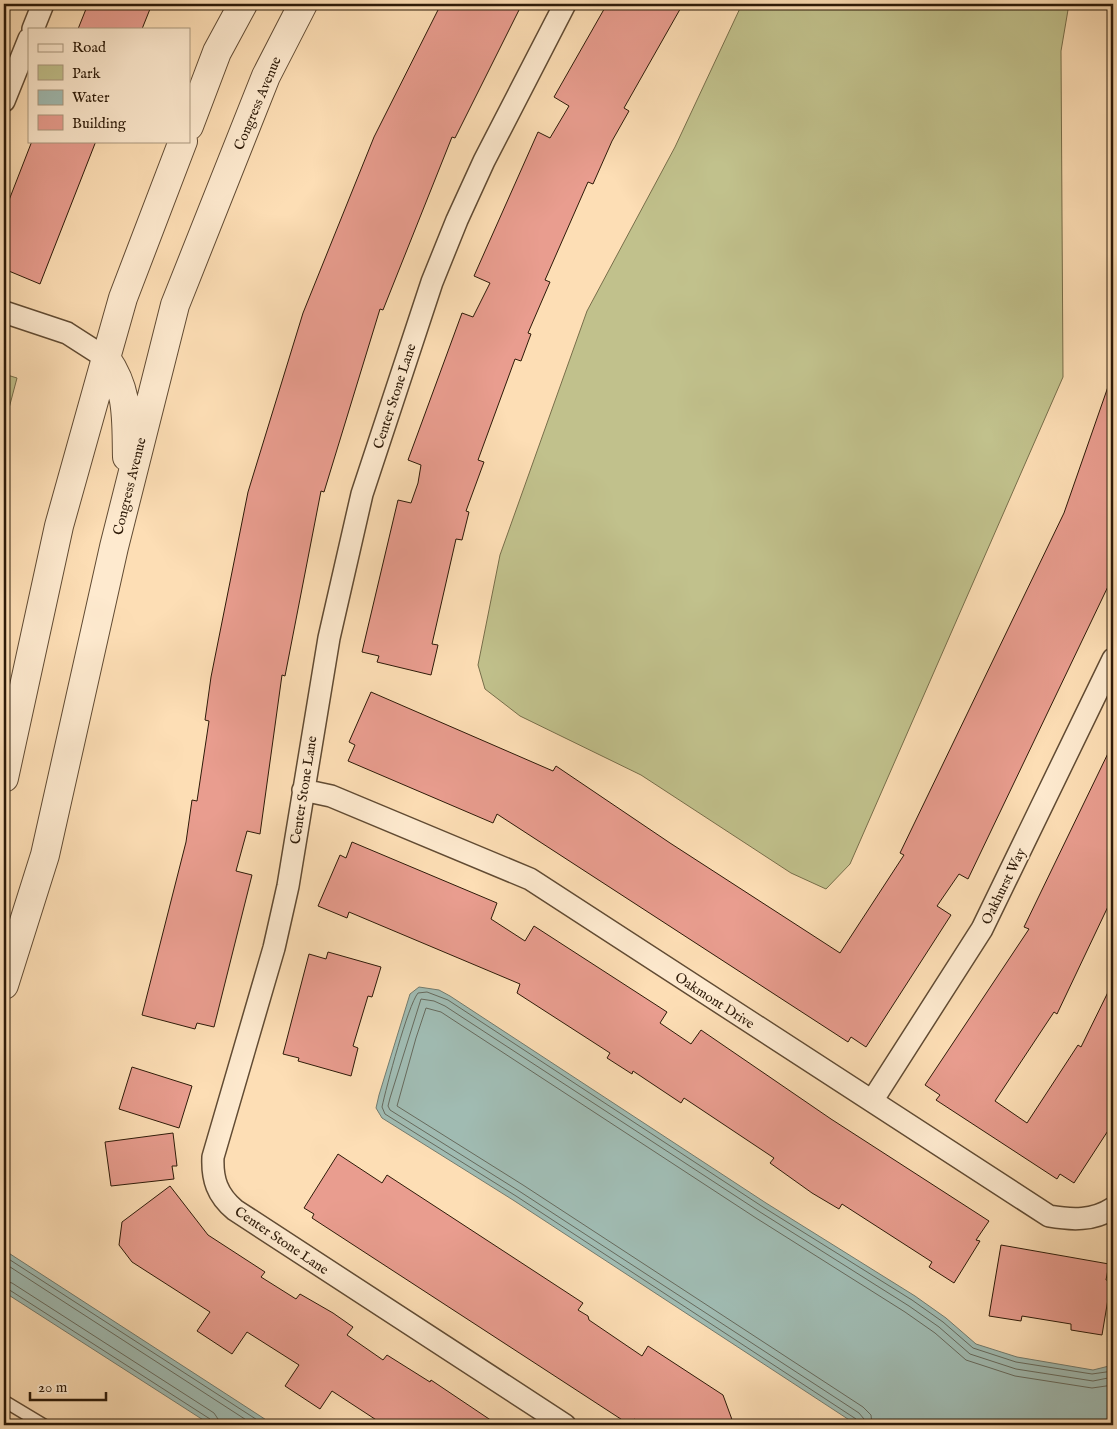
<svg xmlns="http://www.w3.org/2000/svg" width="1117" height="1429" font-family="'IM FELL English',serif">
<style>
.green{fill:#c1c18c;stroke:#776e4a}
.water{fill:#a0bbb2;stroke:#727b6e}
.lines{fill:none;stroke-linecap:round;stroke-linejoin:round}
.shore{stroke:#666a5d;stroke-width:1}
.building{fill:#e99d8f;stroke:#2d1a08}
.service-casing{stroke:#614b33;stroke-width:14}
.minor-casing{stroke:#614b33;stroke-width:24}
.tertiary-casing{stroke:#614b33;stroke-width:30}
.service{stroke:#feeacf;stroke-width:11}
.minor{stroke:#feeacf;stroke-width:21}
.tertiary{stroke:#feeacf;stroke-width:28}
.labels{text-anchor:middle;stroke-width:4.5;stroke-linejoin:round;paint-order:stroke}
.street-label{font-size:14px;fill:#2d1a08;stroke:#feeacf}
</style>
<rect width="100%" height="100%" fill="#fddeb5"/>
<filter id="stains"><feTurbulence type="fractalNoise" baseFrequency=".004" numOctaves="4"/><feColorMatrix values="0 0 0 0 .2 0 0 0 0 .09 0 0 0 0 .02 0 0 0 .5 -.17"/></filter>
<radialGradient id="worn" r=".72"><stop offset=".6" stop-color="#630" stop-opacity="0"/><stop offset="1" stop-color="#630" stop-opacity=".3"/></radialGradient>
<path class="green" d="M742,4h327l-8,47 2,326 -213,487 -24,25 -35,-16 -150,-98 -121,-59 -35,-27 -7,-24 22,-110 87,-244 88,-164z
M4,374l13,4 -13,49z"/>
<path class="water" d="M419,987l20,3 11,6 316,207 149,93 31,22 30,26 41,13 76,13 20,-5v60h-256l-344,-225 -131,-82 -6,-10 3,-13 31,-101z
M4,1250l270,175h-63l-207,-133z"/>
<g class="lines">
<path class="shore" d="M4,1256l261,169
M4,1263l250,162
M4,1281l8,2 202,130 4,6 1,6
M4,1288l4,1 202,130 3,6
M859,1425l-3,-6 -340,-223 -131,-82 -3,-7c4,-19 26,-102 36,-114l9,-1 21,8 315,207 149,93 31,22 30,26 43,14 76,12 21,-3
M865,1425l-1,-6 -5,-6 -340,-222 -129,-81 -2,-4 2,-8 31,-99 13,2 11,5 315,206 149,94 30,21 31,27 46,15 77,12 20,-4
M872,1425l-1,-10 -8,-8 -340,-222 -126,-79 19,-68 10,-30 15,4 315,206 149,94 30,21 31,27 49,16 77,12 21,-3"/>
</g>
<path class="building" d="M88,4h64l-10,25h-64z
M441,4h81l-67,134 -3,-1 -69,173 -3,-1 -56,183 -3,-1 -36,185 -3,-1 -22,159 -13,-3 -11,40 16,4 -38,152 -17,-4 -2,6 -53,-14 44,-173 6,-42 5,1 12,-80 -4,-1 6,-43 37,-185 55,-179 71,-176z
M607,4h76l-59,104 5,3 -17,30 -19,43 -5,-2 -43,98 5,2 -22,51 3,1 -10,27 -6,-2 -37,101 6,2 -18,49 3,1 -7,28 -6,-1 -24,105 6,1 -7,30 -54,-13 2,-6 -17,-4 36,-152 13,3 7,-20 3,-18 -13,-5 54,-147 11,4 17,-34 -16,-7 64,-144 12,6 19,-32 -15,-9z
M32,141h64l-56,143 -36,-15v-56z
M1110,381l3,1v194l-145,303 -9,-5 -22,32 14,9 -85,132 -15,-10 -3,5 -351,-228 -4,9 -145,-62 7,-16 -6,-3 22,-50 182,79 3,-5 114,77 170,110 64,-98 -4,-2 164,-340z
M1113,743v153l-56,118 -3,-2 -59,89 32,22 51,-78 3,2 32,-65v141l-39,60 -14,-9 -3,5 -121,-79 4,-5 -15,-10 104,-156 -5,-2z
M352,842l145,61 -6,16 34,22 9,-15 133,86 -7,11 31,21 10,-14 130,89 158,102 -13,19 4,1 -26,42 -25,-16 3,-5 -90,-58 -3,5 -27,-16 -42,-30 4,-5 -90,-60 -3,5 -48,-32 -1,3 -25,-16 3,-5 -93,-60 3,-9 -171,-72 -2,6 -29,-12 22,-51 6,3z
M328,952l53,15 -9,30 -4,-1 -15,50 5,2 -7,28 -53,-15 1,-3 -16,-4 26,-100 17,5z
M132,1067l60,19 -13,42 -60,-19z
M173,1133l4,33h-5l2,13 -63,7 -6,-44z
M338,1154l44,29 5,-8 196,128 -5,7 10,6 1,4 53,36 6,-10 75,49 11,30h-90l-10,-6 -4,6 -318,-207 2,-4 -10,-6z
M170,1186l38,49 57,37 -4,5 35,22 4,-5 33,19 20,14 -6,8 36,25 4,-5 43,27 1,-2 67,45h-114l-52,-34 -12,18 -35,-23 14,-21 -52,-33 -15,22 -35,-23 13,-19 -78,-50 -13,-17 3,-23z
M1001,1245l108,19 -3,16 5,1 -9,54 -31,-5v-6l-49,-8 -1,5 -32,-5z"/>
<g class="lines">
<defs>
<path id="service" d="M4,1401l40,24"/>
<path id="minor" d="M565,4l-81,157 -27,59 -25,62 -70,212 -33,144 -41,248 -14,62 -61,209c-1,22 4,38 22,53l330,215
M33,29l10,-25
M4,101l25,-62
M4,312l63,21 39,25
M303,790l28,6 199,83 519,337c23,4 44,5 64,-8
M872,1101l110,-172 131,-270"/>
<path id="tertiary" d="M189,126l28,-74 26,-48
M106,358c23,33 20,60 21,99
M4,778l55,-252 47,-168 17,-60 60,-157
M4,985l41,-130 69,-308 61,-242 91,-229 37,-72"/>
</defs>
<use href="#service" class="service-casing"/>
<use href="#minor" class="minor-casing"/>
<use href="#tertiary" class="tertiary-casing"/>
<use href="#service" class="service"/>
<use href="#minor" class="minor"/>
<use href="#tertiary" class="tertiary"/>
</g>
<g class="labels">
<g class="street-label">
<text transform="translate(257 103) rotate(-67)" y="5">Congress Avenue</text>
<text transform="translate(394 396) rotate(-72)" y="5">Center Stone Lane</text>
<text transform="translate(129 486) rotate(-76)" y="5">Congress Avenue</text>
<text transform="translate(303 790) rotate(-81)" y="5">Center Stone Lane</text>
<text transform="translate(1003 886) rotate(-64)" y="5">Oakhurst Way</text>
<text transform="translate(715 1000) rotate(33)" y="5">Oakmont Drive</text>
<text transform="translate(282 1240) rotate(34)" y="5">Center Stone Lane</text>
</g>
</g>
<rect width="1117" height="1429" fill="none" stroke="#fddeb5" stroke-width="20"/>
<rect x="5" y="5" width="1107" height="1419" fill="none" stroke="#2d1a08" stroke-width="2.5"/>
<rect x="10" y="10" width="1097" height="1409" fill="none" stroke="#2d1a08"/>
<rect x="28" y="28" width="162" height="115" fill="#feeacf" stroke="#aa977f"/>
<rect x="38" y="44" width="25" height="8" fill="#feeacf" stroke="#aa977f"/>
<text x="72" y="52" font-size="15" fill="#2d1a08">Road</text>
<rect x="38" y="65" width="25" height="15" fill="#c1c18c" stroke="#aa977f"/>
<text x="72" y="78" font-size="15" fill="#2d1a08">Park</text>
<rect x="38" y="90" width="25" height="15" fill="#a0bbb2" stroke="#aa977f"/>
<text x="72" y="102" font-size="15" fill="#2d1a08">Water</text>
<rect x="38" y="115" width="25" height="15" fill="#e99d8f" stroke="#aa977f"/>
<text x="72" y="128" font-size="15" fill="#2d1a08">Building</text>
<path d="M30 1392v8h76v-8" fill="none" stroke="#2d1a08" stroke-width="2.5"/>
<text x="38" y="1392" font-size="15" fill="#2d1a08" stroke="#feeacf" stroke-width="4" paint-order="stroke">20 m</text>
<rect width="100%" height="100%" filter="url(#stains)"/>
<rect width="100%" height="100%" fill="url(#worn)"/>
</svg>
